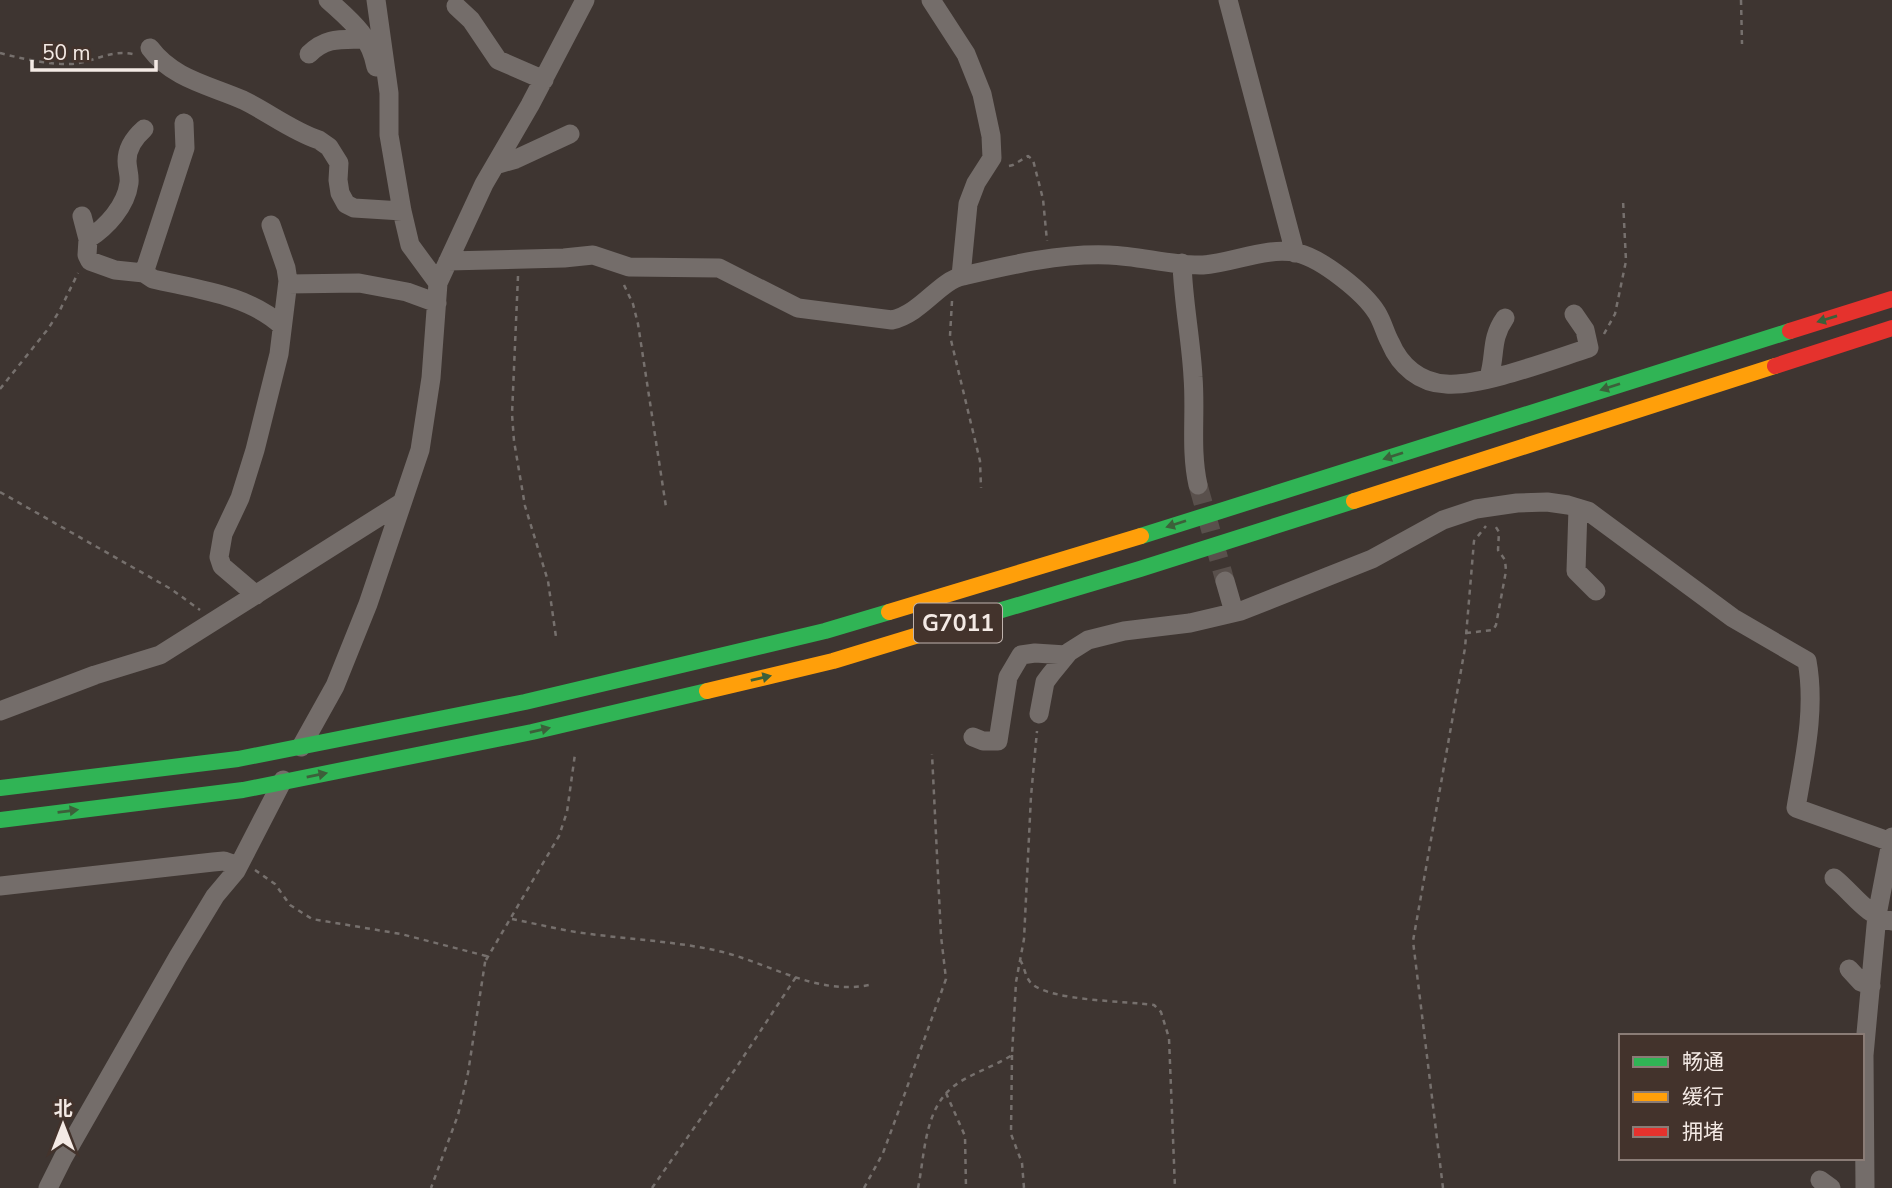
<svg xmlns="http://www.w3.org/2000/svg" width="1892" height="1188" font-family="'Nunito Sans','Noto Sans SC',sans-serif">
<style>
.lines{fill:none;stroke-linecap:round;stroke-linejoin:round}
.street-tunnel{stroke:#59504c;stroke-width:19;stroke-dasharray:19 10;stroke-linecap:butt}
.path{stroke:#76706d;stroke-width:2.5;stroke-dasharray:5 5;stroke-linecap:butt}
.street{stroke:#746d6a;stroke-width:19}
.fast{stroke:#30b455;stroke-width:16}
.slow{stroke:#ff9f0a;stroke-width:16}
.jam{stroke:#e5322d;stroke-width:16}
.oneway{fill:#3c603a}
.labels{text-anchor:middle;stroke-width:7;stroke-linejoin:round;paint-order:stroke}
.shield{fill:#43332c;stroke:#bfb3ae;stroke-width:2}
.shield-label{font-size:23px;font-weight:bold;fill:#f4eae5}
</style>
<rect width="100%" height="100%" fill="#3e3531"/>
<g class="lines">
<path class="street-tunnel" d="M1198,485l27,96"/>
<path class="path" d="M1741,0l1,44
M0,53c19,5 50,12 70,11 24,-1 39,-15 63,-10
M1009,166l4,-1 15,-9 5,4 10,39 4,42
M518,276l-6,138 2,27 11,65 23,75 8,56
M624,285l9,19 5,20 28,183
M952,301l-2,35 30,125 1,27
M1604,334l11,-20 11,-53 -3,-61
M0,389l48,-60 12,-19 18,-37
M0,492l171,97 29,21
M1466,633l27,-3 3,-5 10,-54 -1,-11 -7,-10 1,-18 -5,-8
M255,870l20,14 15,21 22,14 89,15 85,22 -18,117 -10,42 -27,73
M512,919c19,4 38,8 58,12 48,8 97,9 144,19 53,11 101,46 155,35
M486,960l73,-124 8,-24 8,-58
M1020,960c5,7 5,18 12,24 20,17 93,17 122,21l7,7 8,26 6,150
M1012,1055l-1,79 11,29 2,25
M946,1093l19,43 1,52
M652,1188l84,-120 60,-91
M864,1188l19,-35 13,-35 50,-139 -5,-43 -9,-182
M918,1188c7,-34 6,-79 36,-102 17,-13 40,-19 58,-31l4,-73 8,-43 7,-143 6,-65
M1443,1188l-30,-247 52,-293 9,-107 12,-15"/>
<path class="street" d="M328,0c23,21 42,35 48,67
M376,0l13,93v42l13,76 8,34 28,38
M931,0l35,54 16,40 9,42 1,22 -16,25 -8,21 -7,72
M1228,0l67,253
M456,6l15,14 27,40 46,20
M150,48c23,31 59,37 93,52 25,12 49,31 76,40l10,7 10,16 -1,17 2,13 6,11 8,4 48,3
M309,54c18,-18 34,-14 57,-15
M495,165l21,-6 54,-25
M82,216l6,23 -1,16 3,6 25,9 29,3 9,6c43,10 96,16 129,47
M88,239c19,-12 38,-33 41,-56 1,-8 -2,-14 -2,-22 0,-14 8,-24 17,-32
M448,261l116,-3 29,-3 36,12 90,1 79,40 94,12c30,-7 47,-39 71,-44 47,-11 97,-23 146,-21 31,1 63,11 94,10 31,-2 64,-19 95,-12 24,6 66,39 79,60 6,10 8,20 13,29 10,24 30,41 56,42 35,3 108,-25 143,-36l-4,-18 -11,-16
M1182,263c1,38 9,76 11,114 3,36 -3,72 5,108
M144,273l41,-125 -1,-25
M288,284l71,-1 48,9 30,11
M1489,377c7,-22 1,-38 16,-59
M1578,508l-2,63 20,20
M1225,581l9,31
M256,595l-34,-29 -3,-9 4,-23 17,-36 15,-48 24,-96 9,-73 -2,-13 -15,-43
M0,711l95,-36 65,-20 241,-152
M1039,714l6,-32 6,-8 18,-22 19,-12 36,-9 66,-8 51,-12 131,-52 71,-39 33,-11 41,-6 30,-1 21,3 20,6 145,107 74,43c9,49 -3,99 -11,147l95,34
M973,737l10,4h15l10,-64 13,-22 14,-2 31,2
M301,747l34,-61 33,-82 52,-154 11,-72 7,-95 46,-99 46,-79 55,-105
M1834,878c20,16 32,38 58,43
M0,886l213,-24 11,-1 14,5
M1849,969l12,13 10,4
M1820,1180l11,8
M48,1188l15,-30 115,-201 37,-61 21,-25 47,-91
M1865,1188l-1,-133 13,-140 15,-78"/>
<path class="fast" d="M1141,536l649,-205
M948,626l192,-57 214,-68
M0,788l238,-29 287,-57 300,-71 64,-19
M0,820l243,-30 289,-58 175,-41"/>
<path class="slow" d="M1354,501l421,-135
M889,612l252,-76
M707,691l126,-30 115,-35"/>
<path class="jam" d="M1790,331l102,-32
M1775,366l117,-38"/>
</g>
<defs><path id="oneway-solid" d="M-6-.8H1V-3.2L6.5 0L1 3.2V.8H-6Z" transform="scale(1.75)"/></defs>
<g class="oneway">
<use href="#oneway-solid" transform="translate(1827 319) rotate(163)"/>
<use href="#oneway-solid" transform="translate(1610 387) rotate(162)"/>
<use href="#oneway-solid" transform="translate(1393 456) rotate(162)"/>
<use href="#oneway-solid" transform="translate(1176 524) rotate(162)"/>
<use href="#oneway-solid" transform="translate(761 678) rotate(-13)"/>
<use href="#oneway-solid" transform="translate(540 730) rotate(-13)"/>
<use href="#oneway-solid" transform="translate(317 775) rotate(-11)"/>
<use href="#oneway-solid" transform="translate(68 811) rotate(-7)"/>
</g>
<g class="labels">
<rect class="shield" x="914" y="603.5" width="88" height="39" rx="5"/>
<g class="shield-label">
<text x="958" y="631">G7011</text>
</g>
</g>
<rect x="1619" y="1034" width="245" height="126" fill="#43332c" stroke="#8a7c76" stroke-width="2"/>
<rect x="1633" y="1057" width="35" height="10" fill="#30b455" stroke="#8a7c76" stroke-width="2"/>
<text x="1682" y="1069" font-size="21" fill="#f4eae5">畅通</text>
<rect x="1633" y="1092" width="35" height="10" fill="#ff9f0a" stroke="#8a7c76" stroke-width="2"/>
<text x="1682" y="1104" font-size="21" fill="#f4eae5">缓行</text>
<rect x="1633" y="1127" width="35" height="10" fill="#e5322d" stroke="#8a7c76" stroke-width="2"/>
<text x="1682" y="1139" font-size="21" fill="#f4eae5">拥堵</text>
<g transform="translate(63 1125)" stroke="#43332c" stroke-width="5" paint-order="stroke">
<path d="M0-5L12 26L0 18L-12 26Z" fill="#f4eae5"/>
<text y="-10" font-size="19" font-weight="bold" text-anchor="middle" fill="#f4eae5">北</text>
</g>
<path d="M32 60v10h124v-10" fill="none" stroke="#f4eae5" stroke-width="3.5"/>
<text x="42" y="60" font-size="21" fill="#f4eae5" stroke="#43332c" stroke-width="5" paint-order="stroke">50 m</text>
</svg>
